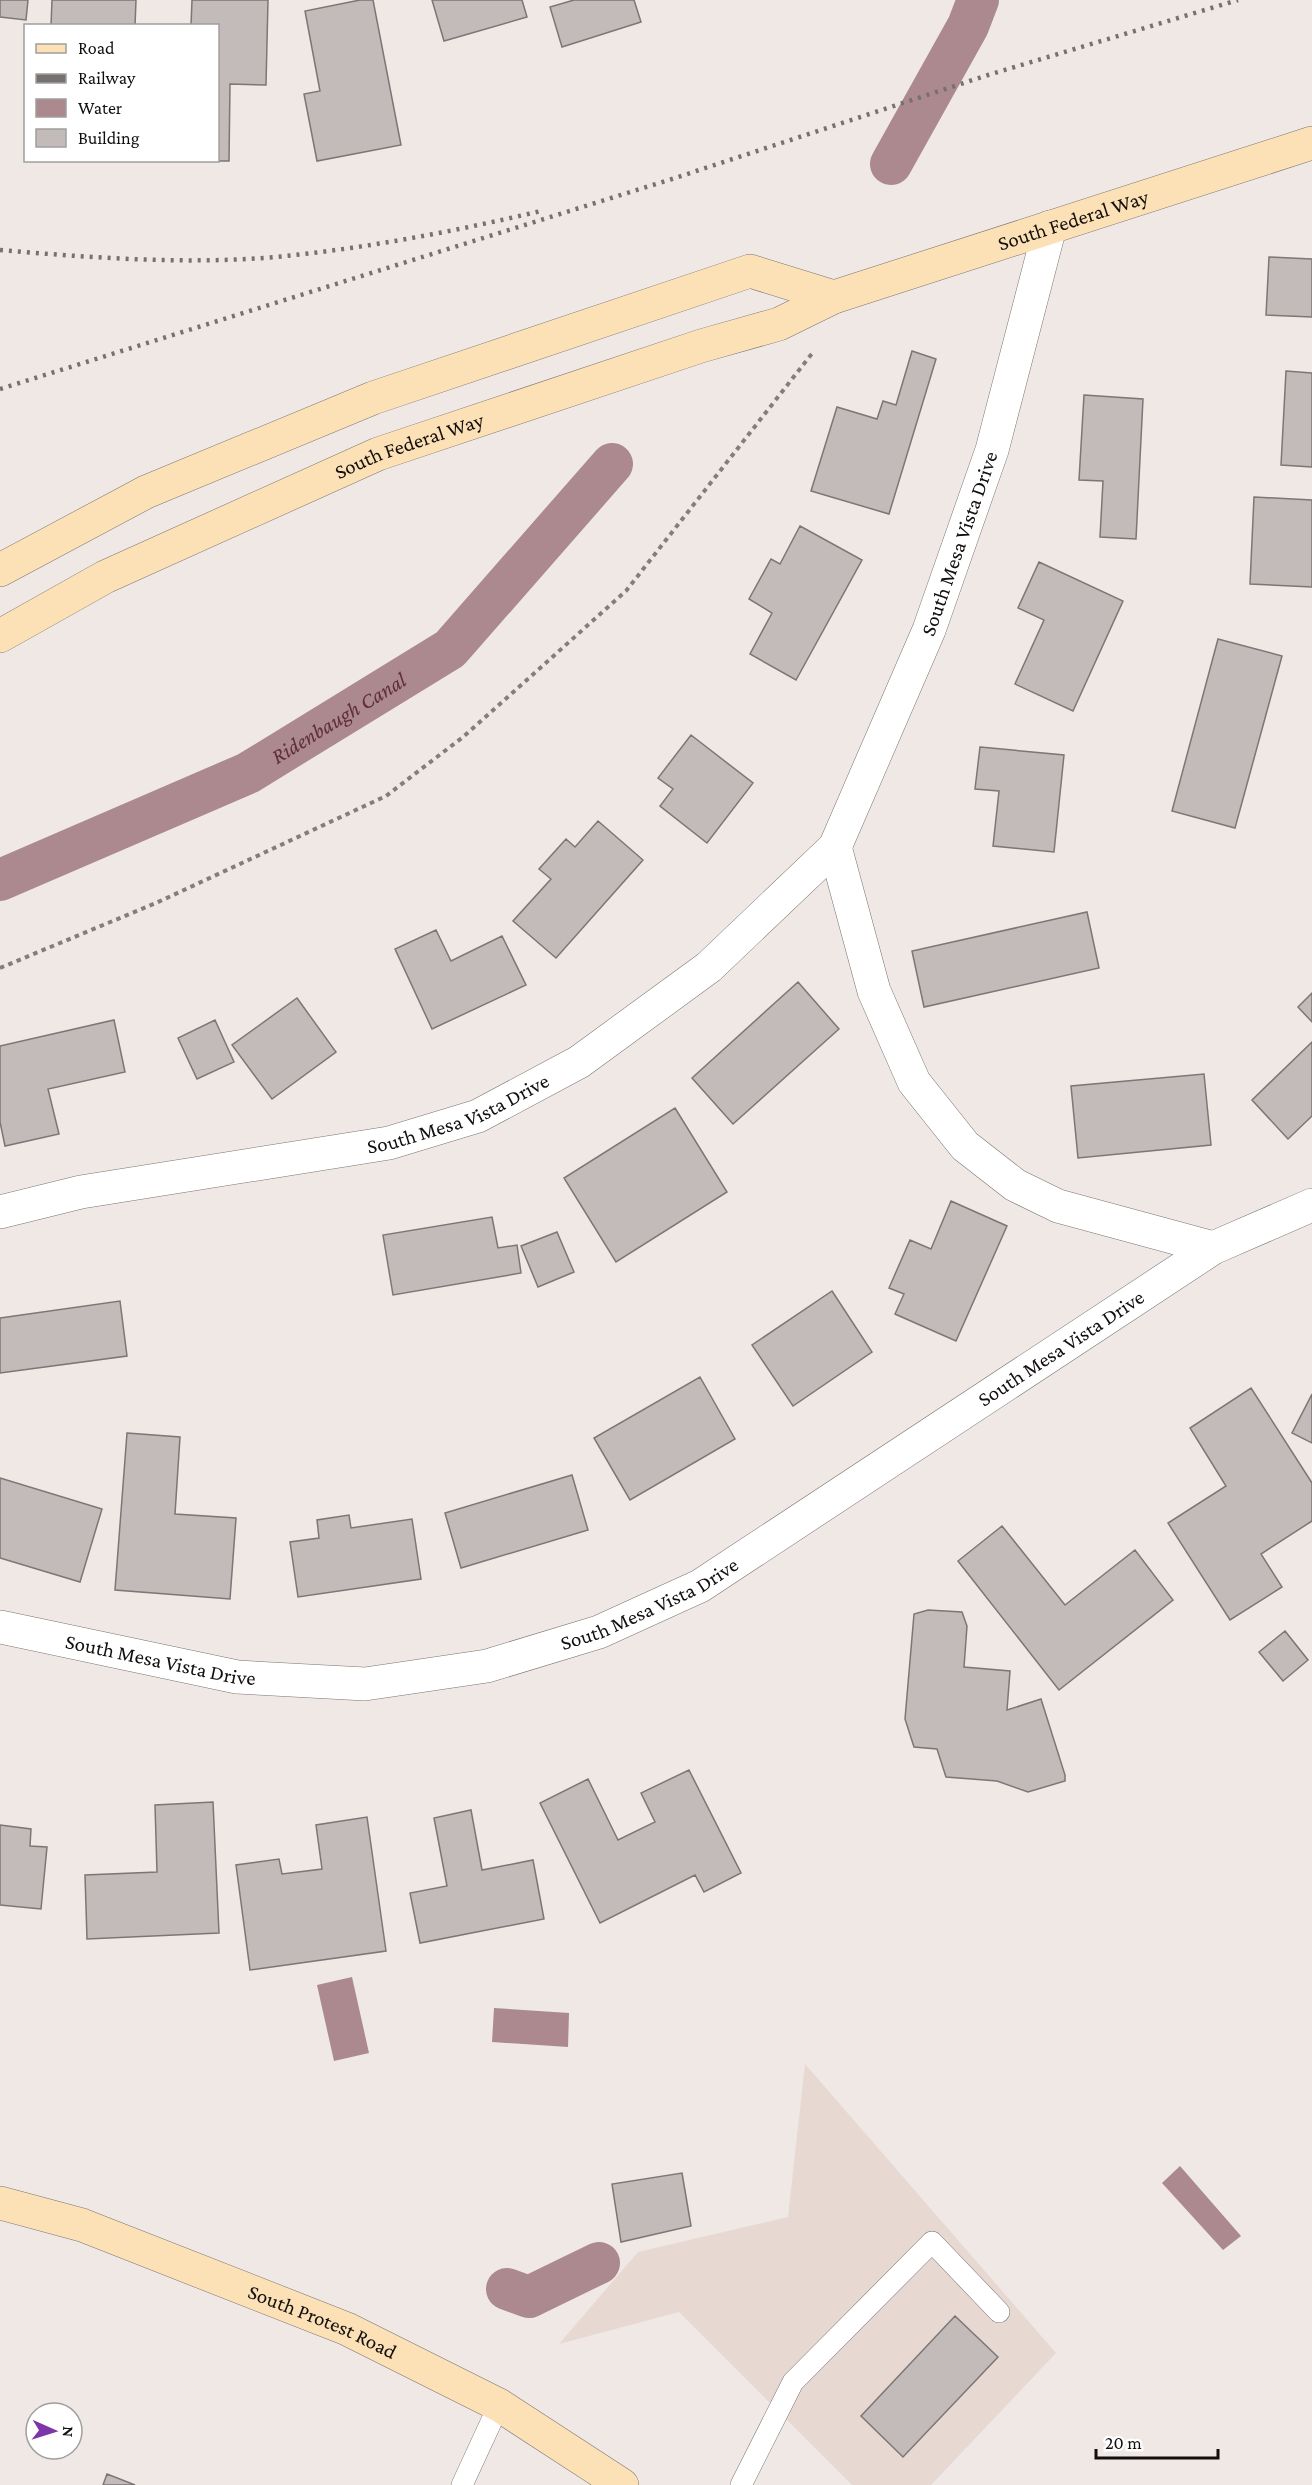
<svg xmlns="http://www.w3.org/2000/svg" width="1312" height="2485" font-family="'Crimson Pro',serif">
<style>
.built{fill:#e7d9d2}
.water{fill:#ab898e}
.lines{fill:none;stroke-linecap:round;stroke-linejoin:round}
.canal{stroke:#ab898e;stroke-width:42}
.building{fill:#c2bbb9;stroke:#7c7675;stroke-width:1.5}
.lane-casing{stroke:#7b7572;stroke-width:22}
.street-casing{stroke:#7b7572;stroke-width:34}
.secondary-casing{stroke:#7b7572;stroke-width:34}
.path{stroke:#837e7c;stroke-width:4;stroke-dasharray:4.5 4.5;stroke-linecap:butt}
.lane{stroke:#fff;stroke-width:21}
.street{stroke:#fff;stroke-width:33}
.secondary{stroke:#fce0b6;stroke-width:33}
.rail{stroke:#76716f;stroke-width:4.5;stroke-dasharray:3 6;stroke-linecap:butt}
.labels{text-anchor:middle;stroke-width:6;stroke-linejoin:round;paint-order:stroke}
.street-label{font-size:21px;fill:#120f0e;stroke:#fff}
.water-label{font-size:22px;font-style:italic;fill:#602f39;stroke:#fff}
</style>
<rect width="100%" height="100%" fill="#efe8e5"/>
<path class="built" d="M805,2064l251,289 -125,132h-79l-173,-173 -120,32 79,-92 150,-35z"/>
<path class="water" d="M352,1977l17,76 -35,8 -17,-76z
M494,2008l75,5 -1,34 -76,-5z
M1180,2166l61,70 -18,14 -61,-67z"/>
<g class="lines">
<g class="canal">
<path d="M891,164l77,-138 10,-26"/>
<path id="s1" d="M0,880l248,-107 202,-124 162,-185"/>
<path d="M507,2289l22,8 70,-34"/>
</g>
</g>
<path class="building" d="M0,0h28l-2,20 -26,-3z
M52,0h84l-1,26h-84z
M192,0h76l-2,85 -36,-1 -1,77h-48l37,-1v-134h-27z
M360,0h13l28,145 -84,16 -13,-67 16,-3 -15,-80z
M432,0h90l5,17 -83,24z
M574,0h60l7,22 -79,25 -12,-40z
M1269,257l43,2v58l-46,-2z
M912,351l24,8 -47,155 -78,-23 26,-84 40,12 6,-18 13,4z
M1286,371l26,2v94l-31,-2z
M1084,395l59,4 -7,140 -36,-2 3,-56 -24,-1z
M1254,497l58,3v87l-62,-3z
M800,526l62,34 -66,120 -46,-26 22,-41 -23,-14 22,-40 9,5z
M1039,562l84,39 -50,110 -58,-27 29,-64 -26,-12z
M1218,639l64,17 -47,172 -63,-17z
M691,735l62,48 -46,60 -47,-37 13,-17 -15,-11z
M980,747l84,8 -10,97 -61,-6 6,-55 -24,-2z
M598,821l45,39 -87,98 -43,-37 38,-42 -12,-10 27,-30 9,8z
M1087,912l12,56 -175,39 -12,-56z
M436,930l15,31 51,-25 24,49 -94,44 -37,-80z
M798,982l41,47 -106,95 -41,-46z
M1312,993v29l-14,-15z
M297,998l39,54 -64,47 -40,-54z
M114,1020l11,52 -77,17 11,45 -54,12 -5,-24v-76z
M215,1020l19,42 -37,17 -19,-41z
M1312,1042v74l-24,23 -36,-39z
M1204,1074l7,71 -133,13 -7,-72z
M675,1108l52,84 -111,70 -52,-84z
M951,1201l56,25 -51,115 -61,-27 9,-20 -15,-6 21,-48 21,9z
M492,1217l6,31 19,-3 4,28 -128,22 -10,-60z
M557,1232l17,40 -36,15 -17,-41z
M832,1291l40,61 -79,54 -41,-61z
M120,1301l7,55 -127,17v-55z
M700,1377l35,62 -105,61 -36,-62z
M1251,1388l61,95v38l-51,33 21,33 -52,33 -62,-97 58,-37 -36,-58z
M1312,1394v49l-20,-10z
M127,1433l53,4 -5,77 61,4 -6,81 -115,-9z
M572,1475l16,55 -127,38 -16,-55z
M0,1478l102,31 -22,73 -80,-24z
M349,1515l2,13 61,-9 9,60 -123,18 -8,-55 29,-4 -2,-18z
M1002,1526l63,79 70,-55 38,50 -114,90 -101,-129z
M928,1610l34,2 5,14 -3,41 46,4 -3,39 34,-11 24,76v6l-37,11 -31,-11 -51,-4 -9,-28 -23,-2 -9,-28 9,-105z
M1285,1631l23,29 -25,21 -24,-29z
M689,1770l52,103 -37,19 -9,-17 -95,48 -60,-120 48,-24 30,61 37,-18 -14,-29z
M213,1802l6,131 -132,6 -2,-64 72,-3 -2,-67z
M471,1810l11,60 51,-10 11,59 -124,24 -10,-50 37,-7 -13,-68z
M367,1817l19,134 -136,19 -14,-105 43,-6 3,15 40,-5 -6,-44z
M0,1825l31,4 -1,17 17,1 -6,62 -41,-4z
M682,2173l9,53 -70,16 -9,-58z
M955,2316l43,41 -95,100 -42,-41z
M107,2474l28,11h-32z"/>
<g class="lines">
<defs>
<path id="lane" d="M462,2485l37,-80
M741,2485l52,-103 139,-140 67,70"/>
<g id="street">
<path d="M835,847l39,144 40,91 51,64 50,39 43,21 155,42"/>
<path id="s2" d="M0,1212l81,-20 308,-49 89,-27 101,-54 130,-95 126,-120 94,-217 63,-180 58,-223"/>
<path id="s3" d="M0,1627l237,50 128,7 122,-18 112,-34 101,-46 513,-338 99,-43"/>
</g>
<g id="secondary">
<path d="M0,570l146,-78 227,-94 377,-127 84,26"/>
<path id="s4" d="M0,636l105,-59 273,-123 323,-108 78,-22 55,-27 478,-154"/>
<path id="s5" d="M0,2203l82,22 265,104 152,76 123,80"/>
</g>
</defs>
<use href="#lane" class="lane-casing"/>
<use href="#street" class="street-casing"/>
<use href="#secondary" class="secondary-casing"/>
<path class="path" d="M0,968l156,-65 230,-107 77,-59 163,-146 188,-240"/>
<use href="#lane" class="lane"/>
<use href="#street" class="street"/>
<use href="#secondary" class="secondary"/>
<path class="rail" d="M0,250c95,8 200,16 295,5 83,-9 165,-25 246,-44
M0,389l672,-210 316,-104 250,-75"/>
</g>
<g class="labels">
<g class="street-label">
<text dy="7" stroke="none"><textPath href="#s4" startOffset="1154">South Federal Way</textPath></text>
<text dy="7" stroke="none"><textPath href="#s4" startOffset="452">South Federal Way</textPath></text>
<text dy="7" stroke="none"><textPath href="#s2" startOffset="1266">South Mesa Vista Drive</textPath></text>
<text dy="7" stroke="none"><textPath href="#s2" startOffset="470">South Mesa Vista Drive</textPath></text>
<text dy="7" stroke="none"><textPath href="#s3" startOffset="1154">South Mesa Vista Drive</textPath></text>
<text dy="7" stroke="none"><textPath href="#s3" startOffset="668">South Mesa Vista Drive</textPath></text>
<text dy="7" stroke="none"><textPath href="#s3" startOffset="164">South Mesa Vista Drive</textPath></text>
<text dy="7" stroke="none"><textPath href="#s5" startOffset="344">South Protest Road</textPath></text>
</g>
<g class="water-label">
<text dy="8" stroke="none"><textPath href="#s1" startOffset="376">Ridenbaugh Canal</textPath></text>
</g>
</g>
<rect x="24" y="24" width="195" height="138" fill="#ffffff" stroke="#a09f9f" stroke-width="1.5"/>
<rect x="36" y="44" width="30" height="9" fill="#fce0b6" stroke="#a09f9f" stroke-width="1.5"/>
<text x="78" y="54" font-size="18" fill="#120f0e">Road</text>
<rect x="36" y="74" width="30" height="9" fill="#76716f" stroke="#a09f9f" stroke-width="1.5"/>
<text x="78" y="84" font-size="18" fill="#120f0e">Railway</text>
<rect x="36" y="99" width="30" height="18" fill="#ab898e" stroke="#a09f9f" stroke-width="1.5"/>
<text x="78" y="114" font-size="18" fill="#120f0e">Water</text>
<rect x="36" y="129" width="30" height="18" fill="#c2bbb9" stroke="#a09f9f" stroke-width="1.5"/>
<text x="78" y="144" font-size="18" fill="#120f0e">Building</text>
<g transform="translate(54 2431) rotate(93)"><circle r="28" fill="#ffffff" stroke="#a09f9f" stroke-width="1.5"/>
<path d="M0-4.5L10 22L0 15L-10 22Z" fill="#7d36a9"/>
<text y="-9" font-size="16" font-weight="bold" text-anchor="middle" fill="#120f0e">N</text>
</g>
<path d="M1096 2449v9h122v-9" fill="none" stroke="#120f0e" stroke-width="3"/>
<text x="1105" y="2449" font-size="18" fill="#120f0e" stroke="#ffffff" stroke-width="4.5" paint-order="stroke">20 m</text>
</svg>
